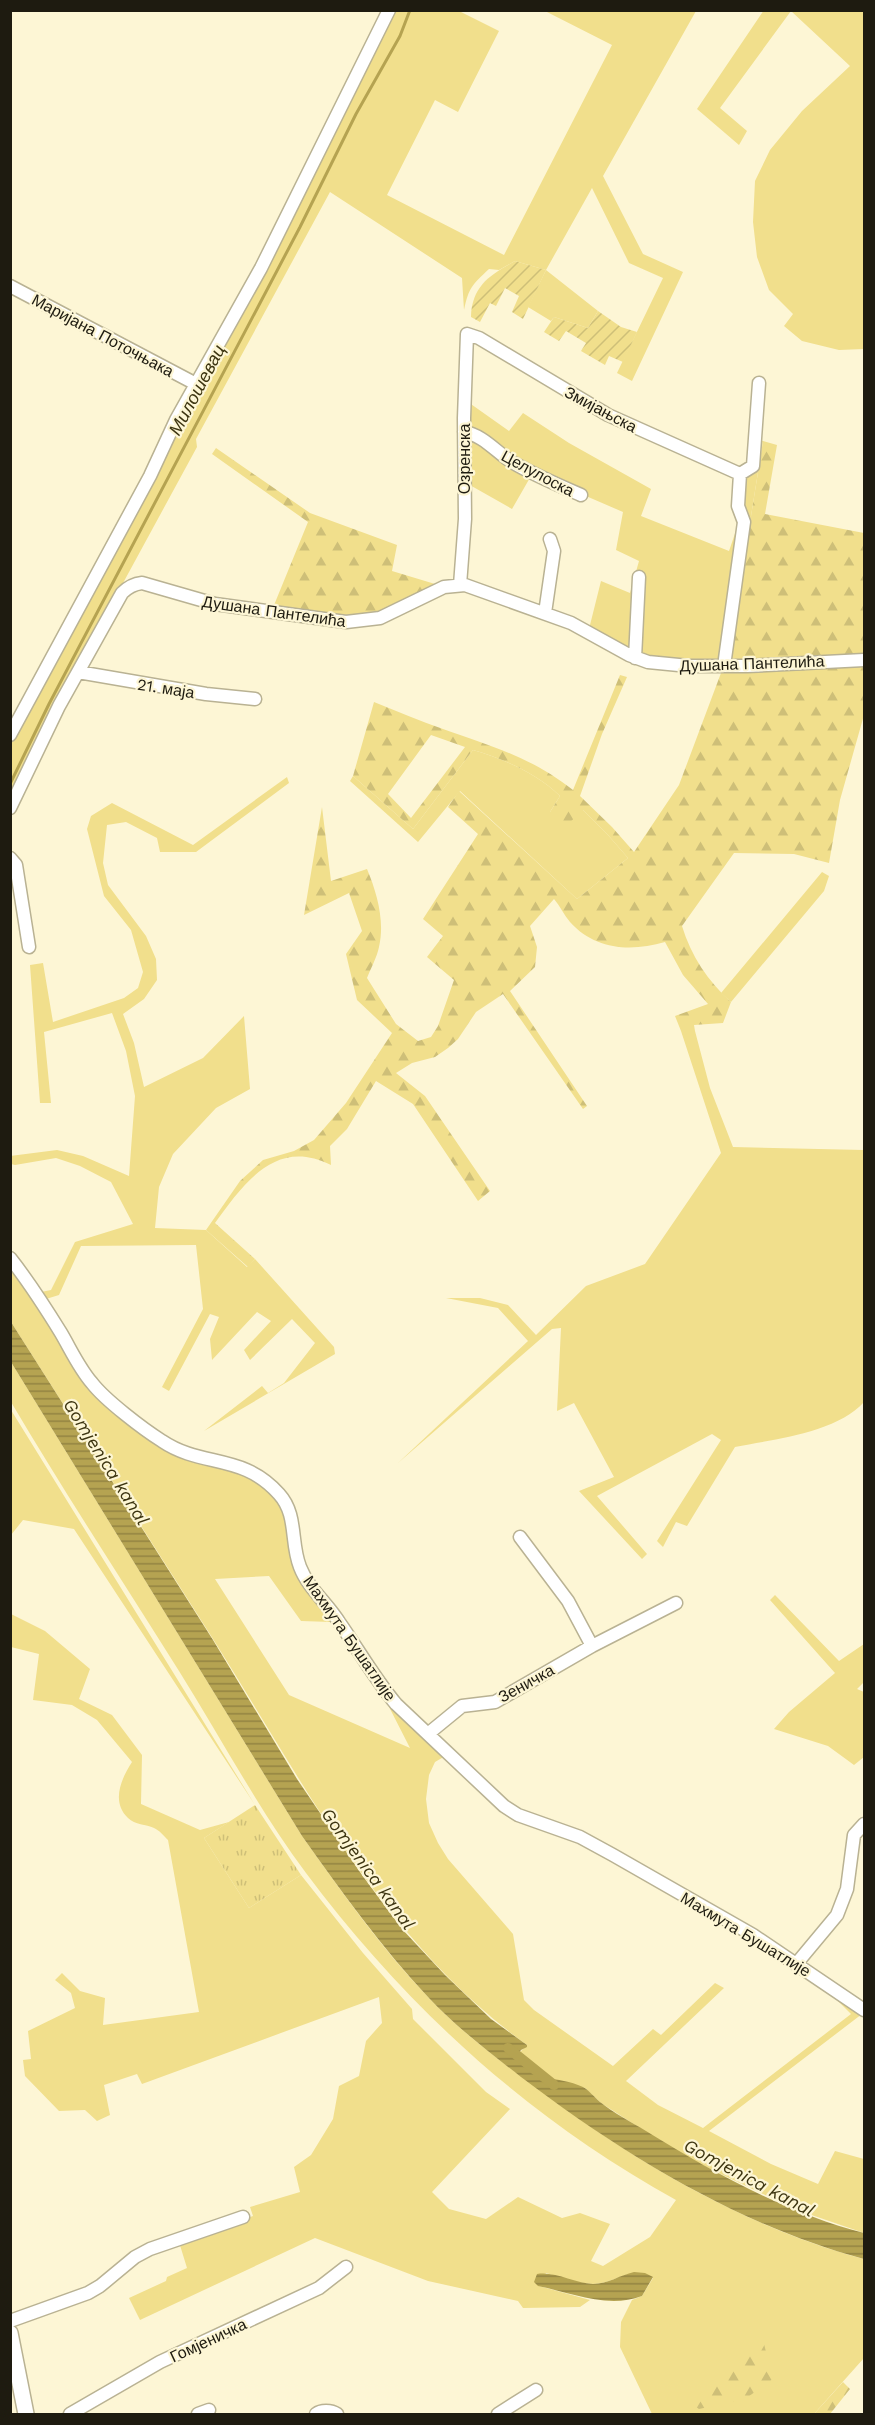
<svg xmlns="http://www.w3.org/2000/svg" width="875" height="2425" font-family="'Work Sans',sans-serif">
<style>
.grass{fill:#f1df8c}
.forest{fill:url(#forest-firs);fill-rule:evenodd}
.park{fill:url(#park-tufts)}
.garden{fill:url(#garden-furrows)}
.water{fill:url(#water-rules)}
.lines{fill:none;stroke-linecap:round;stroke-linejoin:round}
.stream{stroke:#b5a351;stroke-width:3}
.canal{stroke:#b5a351;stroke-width:10}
.minor-casing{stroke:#b9b293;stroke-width:15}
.major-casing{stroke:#b9b293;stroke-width:18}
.minor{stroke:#fff;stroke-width:12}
.major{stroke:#fff;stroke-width:15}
.labels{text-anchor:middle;stroke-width:4.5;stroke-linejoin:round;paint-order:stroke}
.street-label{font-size:16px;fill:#1e1b10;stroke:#fdf6d5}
.water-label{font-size:18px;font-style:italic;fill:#3d3511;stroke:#fdf6d5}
</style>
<defs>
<pattern id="forest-firs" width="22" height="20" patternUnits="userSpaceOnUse" patternTransform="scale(1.5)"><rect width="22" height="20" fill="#f1df8c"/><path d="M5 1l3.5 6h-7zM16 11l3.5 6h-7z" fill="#cebf78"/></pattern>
<pattern id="park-tufts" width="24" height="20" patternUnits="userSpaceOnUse" patternTransform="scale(1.5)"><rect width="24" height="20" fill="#f1df8c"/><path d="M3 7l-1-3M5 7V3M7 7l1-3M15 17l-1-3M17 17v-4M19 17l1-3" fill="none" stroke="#cebf78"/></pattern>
<pattern id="garden-furrows" width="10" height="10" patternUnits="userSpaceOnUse" patternTransform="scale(1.5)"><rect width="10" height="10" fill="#f1df8c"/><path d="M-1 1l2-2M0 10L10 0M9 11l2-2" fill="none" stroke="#cebf78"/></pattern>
<pattern id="water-rules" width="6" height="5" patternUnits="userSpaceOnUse" patternTransform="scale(1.5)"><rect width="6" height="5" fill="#b5a351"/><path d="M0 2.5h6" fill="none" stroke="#938442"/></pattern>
</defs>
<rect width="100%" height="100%" fill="#fdf6d5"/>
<path class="grass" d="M764,10l100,1v338l-25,1 -37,-9 -18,-15 9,-12 -24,-24 -12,-33 -4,-35 2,-41 15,-31 32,-39 48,-45 -59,-55 -71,97 27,23 -8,14 -42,-36z
M393,11h66l40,20 -41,81 -23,-12 -48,95 117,60 108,-210 -67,-34h151l-93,165 40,78 40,18 -51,109 -15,-8 46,-95 -34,-15 -37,-75 -46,82 52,41 -10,17 -34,-11 -3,4 -23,-14 18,-37 -31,-9 -16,9 -10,-1c-17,16 -20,18 -25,41l-2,-32 -132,-86 -134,247 1,8 -87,160 -99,191v-59z
M468,402l41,29 14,-18 46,30 82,46 -10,27 88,35 10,-29 13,-84 11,3 -32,200 -6,22 -90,-5 -46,-29 12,-48 29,12 9,-32 -23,-11 7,-38 -44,-19 -44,-24 -23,40 -44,-25z
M473,750c31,9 63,23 87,46l-10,16 33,-2 25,25 20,23 -51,41 -117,-108 -42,51 -68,-61 3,-5 60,53z
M287,777l2,6 -93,69h-36l-3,-14 -31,-16 -19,3 -4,38 5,22 38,51 10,23 1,21 -13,19 -21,15 11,29 10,44 59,-29 41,-42 6,73 -34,19 -43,46 -14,33 -4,41 51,2 41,37 8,-8 79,88 1,7 -131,77 58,-45 6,7 16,-10 31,-40 -23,-24 -42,41 -6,-10 27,-29 -14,-9 -45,48 -2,-21 9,-22 -9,-3 -41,77 -7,-4 41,-78 -7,-64 -115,1 -22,49 -13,4 -5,-7 10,-2 24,-48 58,-18 -22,-42 -31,-16 -24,-8 -41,7 -4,-1 -1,-8 47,-6 26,6 46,20 6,-80 -9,-45 -14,-38 -68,19 7,71h-11l-10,-138 13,-2 10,59 71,-24 14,-10 5,-16 -12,-42 -27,-34 -17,-67 4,-13 21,-13 81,42z
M822,872l7,4 -5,15 -93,111 -10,-9z
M681,1031h14l15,57 23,59 131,3v252c-28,31 -89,37 -129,45l-48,79 -11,-4 -13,25 -6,-6 64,-101 -9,-6 -115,62 50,58 -5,5 -63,-68 35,-14 -40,-74 -17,8 4,-83 -9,1 -154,134 130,-122 -30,-33 -52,-10h34l28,7 28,30 50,-49 59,-22 76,-111z
M11,1266l75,116 62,55 105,39 26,24 7,15 5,30 42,75 -2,2 -30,-1 -32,-45 -54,3 74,116 121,53 -24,-47 61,54 -12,7 -6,13 -3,24 3,24 9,20 10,16 65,75 11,66 10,10 79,56 40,-37 8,6 54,-52 9,5 -98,93 32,24 45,23 148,-114 -22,-22 33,22 -153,117 62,33 47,20 17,-33 29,8v74l-67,-23 -112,-53 -84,-54 -16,-15 -47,-13 -8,-4 -12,-17 9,-9c-143,-103 -222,-260 -314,-406 -67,-106 -135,-211 -202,-317z
M11,1362l291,474c39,55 79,112 126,161 29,31 63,57 97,82 102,78 215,147 339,180v99l-50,56h-162l-32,-67 1,-25 11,-22 10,-4 11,-18c-21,-14 -38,6 -60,6 -16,-1 -31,-6 -47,-11l-7,13 51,14 -10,7 -57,1 -5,-7 -90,-20 -113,-43 -175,82 -11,-22 37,-17 1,-4 20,-9 -8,-26 74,-26 -3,-9 50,-15 -6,-25 17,-12 22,-36 6,-33 20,-10 7,-35 16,-18 -3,-26 -237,87 -5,-10 -33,11 6,30 -13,6 -12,-11 -26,1 -34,-35 -2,-16 8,-1 -3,-28 47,-23 -4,-15 -16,-13 7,-7 18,18 25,7 -2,27 96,-13 -31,-172c-4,-4 -9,-10 -14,-12 -8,-4 -19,-3 -26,-10 -17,-16 -7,-39 4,-56l-35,-42 -25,-15 -39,-5 6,-46 -28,-7v-33l34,17 45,38 -11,30 33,16 30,40 -1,49 59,26 29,-8 -25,16 45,70 52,-33 62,78 49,56 1,10 73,73 24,17 -78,83 17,17 37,10 32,-22 44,21 18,-5 30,11 -19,37 12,5 47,-29 26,-37c-148,-82 -269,-192 -370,-327 -47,-63 -85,-135 -127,-202 -56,-89 -114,-178 -168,-269z
M11,1410l244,395 -181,-276 -51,-9 -12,15z
M775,1595l64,66 25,-17v38l-7,7 7,3v65l-10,8 -26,-19 -54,-17 15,-17 46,-39 -65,-73z"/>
<path class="forest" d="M763,441l14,4 -12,69 99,19v182l-24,85 -11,63 -35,-9 -60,-1 -52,73c9,30 26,55 49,76l-8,21 -29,2 1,6h-14l-6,-15 33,-12 -25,-29 -18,-33c-34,10 -70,8 -95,-20 -6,-7 -10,-16 -16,-23l-24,27 7,21 -2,20 -25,24 77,115 -4,3 -80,-115 -27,18 -18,27 -10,9 -13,9 -23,6 -16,10 29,23 65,95 -12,10 -65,-97 -37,-23 -29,48 -17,17 1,19c-55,-28 -87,18 -116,58l40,36 -7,8 -42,-37 34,-49 23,-21 31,-9 20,-11 32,-37 46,-70 -35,-33 -11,-46 16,-23 -13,-38 -45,22 18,-108 9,74 36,-12c10,24 18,52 12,78 -2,10 -8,21 -12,31l29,46 22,17 13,-4 7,-11 16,-46 -27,-23 16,-21 -20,-17 55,-85 -30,-27 11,-16 118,108 51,-41 -20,-23 -25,-25 -16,15 -17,-13 10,-16c-24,-23 -56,-37 -87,-46l-60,79 -60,-53 21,-74c23,9 46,19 69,27 50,18 88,28 130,61l47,-115 7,2 -25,57 -22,62 32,31 22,25 45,-67 42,-112 10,-32zM431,735l34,12 -54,71 -23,-24z
M216,448l94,65 87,32 -5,26 53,16 -75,31 -98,-8 36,-88 -96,-68z
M746,2343l18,1 9,35 -28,20 -46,10 -13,-9 24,-12z
M843,2382l7,7 -20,25h-16z"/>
<path class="park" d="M255,1805l46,70 -52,33 -45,-70z"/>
<path class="garden" d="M515,261l31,9 -23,49 -11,-7 7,-16 -14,-8 -9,18 -6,-3 -10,19 -9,-5c1,-31 19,-42 44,-56z
M598,311l23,16 16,5 -14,30 -14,-6 -4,9 -24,-14 5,-8 -20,-12 -7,10 -15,-9 10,-15 34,11z"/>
<path class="water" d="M11,1322l202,318 84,139 65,96 40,54 43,46 46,44 36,26v2l-6,3 -3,4c15,30 39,21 65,33 7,4 11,10 17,15 14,11 31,20 46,29 66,41 143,83 218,102v26c-126,-34 -240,-104 -343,-182 -32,-25 -65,-50 -93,-80 -46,-49 -87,-106 -126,-161l-291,-474z
M634,2272l11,1 8,4 -11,19c-34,13 -70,-3 -104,-10l-4,-4 3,-8c18,-3 37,9 56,10 15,0 27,-9 41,-12z"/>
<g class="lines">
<path class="stream" d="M10,784l39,-80 251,-477 56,-113 44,-78 10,-26"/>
<path class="canal" d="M508,2048l46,37"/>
<defs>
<path id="minor" d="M10,286l186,98
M464,432c19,3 32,20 48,30 22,13 46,23 69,33
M460,585l5,-66 -1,-101 3,-84 12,4 129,77 132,59
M545,613l9,-62 -4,-12
M635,658l4,-81
M724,666l20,-144 -6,-16 2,-32 13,-8 6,-83
M78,672l128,22 49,5
M10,735l140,-259 26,-56 85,-152 128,-258
M10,808l49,-102 63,-113c6,-6 11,-9 20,-10l73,21 131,18 34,-4 64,-31 21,-2 106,38 58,32 19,7 41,4h58l117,-6
M10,858l6,7 13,82
M10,1258c19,24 35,49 51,75 10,17 18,35 31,50 13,17 51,46 70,58 40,27 81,12 117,53 19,21 11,48 21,73 8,21 27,36 39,55 19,27 35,56 57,82l108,102 14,9 62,22 33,18 140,80 111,75
M520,1537l48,64 24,45
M429,1733l33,-27 33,-4 97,-56 84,-43
M797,1963l40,-48 10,-26 7,-54 10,-11
M10,2321l78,-28 12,-7 35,-29 15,-8 93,-32
M70,2414l90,-52 159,-74 27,-21
M198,2414l11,-4
M316,2414c5,-4 15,-4 21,0
M498,2414l38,-24"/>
<path id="major" d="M10,2333l16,81"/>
</defs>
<use href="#minor" class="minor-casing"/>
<use href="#major" class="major-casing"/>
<use href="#minor" class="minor"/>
<use href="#major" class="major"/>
</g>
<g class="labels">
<g class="street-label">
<text transform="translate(103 335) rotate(28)" y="6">Маријана Поточњака</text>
<text transform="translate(601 409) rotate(28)" y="6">Змијањска</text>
<text transform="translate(464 459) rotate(-90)" y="6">Озренска</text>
<text transform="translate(538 473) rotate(28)" y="6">Целулоска</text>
<text transform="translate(274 611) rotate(8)" y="6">Душана Пантелића</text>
<text transform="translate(752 663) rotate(-2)" y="6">Душана Пантелића</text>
<text transform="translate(166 688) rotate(9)" y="6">21. маја</text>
<text transform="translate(350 1638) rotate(55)" y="6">Махмута Бушатлије</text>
<text transform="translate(526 1683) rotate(-29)" y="6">Зеничка</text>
<text transform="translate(746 1934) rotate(31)" y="6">Махмута Бушатлије</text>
<text transform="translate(208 2340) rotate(-25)" y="6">Гомјеничка</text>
</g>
<g class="water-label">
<text transform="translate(197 390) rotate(-62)" y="6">Милошевац</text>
<text transform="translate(106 1462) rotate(58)" y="6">Gomjenica kanal</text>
<text transform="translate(368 1869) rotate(54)" y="6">Gomjenica kanal</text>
<text transform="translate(749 2178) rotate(28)" y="6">Gomjenica kanal</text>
</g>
</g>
<rect width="875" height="2425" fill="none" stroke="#1e1b10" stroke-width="24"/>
</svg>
